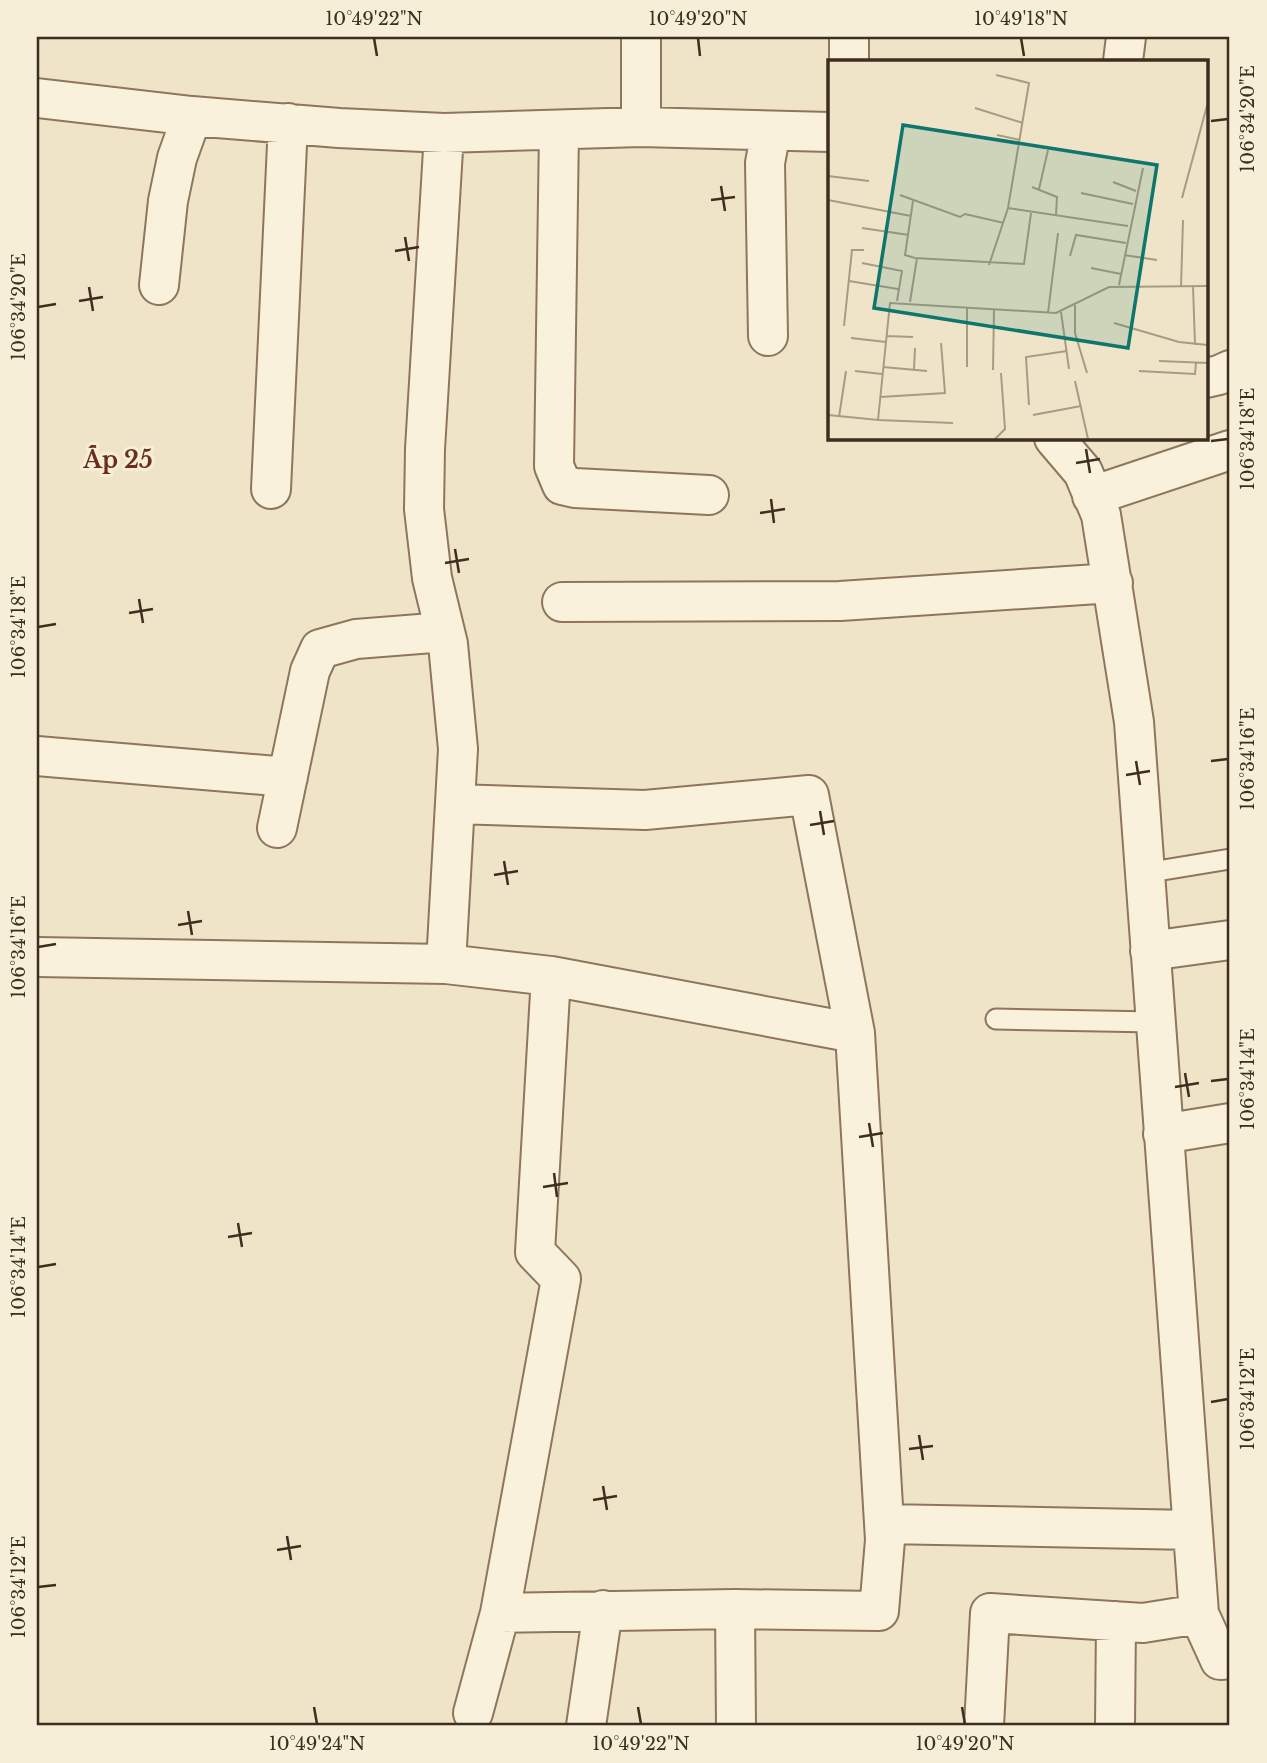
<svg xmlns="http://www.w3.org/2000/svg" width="1267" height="1763" font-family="'Libre Baskerville',serif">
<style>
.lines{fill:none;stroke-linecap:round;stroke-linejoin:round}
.lane-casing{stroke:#8d765c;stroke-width:23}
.street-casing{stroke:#8d765c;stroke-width:42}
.lane{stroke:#faf1dc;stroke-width:19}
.street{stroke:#faf1dc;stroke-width:38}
.ticks{fill:none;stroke:#3d2e20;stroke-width:2.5}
.labels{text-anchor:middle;stroke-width:6;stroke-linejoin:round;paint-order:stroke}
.neighbourhood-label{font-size:23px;font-weight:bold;fill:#6b2e1e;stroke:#f7eed8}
.inset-road{fill:none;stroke:#a89b85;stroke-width:2}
.view{fill:#0f766e;fill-opacity:0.15;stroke:#0f766e;stroke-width:3.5}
.inset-edge{fill:none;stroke:#3d2e20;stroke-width:3.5}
.neatline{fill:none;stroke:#3d2e20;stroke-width:2.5}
.ticks-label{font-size:18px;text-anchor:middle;fill:#3d2e20}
</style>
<rect width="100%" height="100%" fill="#f0e4c8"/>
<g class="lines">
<defs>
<path id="lane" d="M1145,873l85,-14
M996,1019l159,3"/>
<path id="street" d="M849,37v24
M1123,61l3,-24
M37,98l155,18 147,12 105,5 197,-6 189,5
M641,127v-90
M559,131l-5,335 8,19 13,3 134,7
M444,133l-19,316 -1,60 8,69 16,66 10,105 -12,215
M159,285l9,-84 9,-43 15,-42
M768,336l-3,-173 6,-32
M1206,378l13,-3 11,-5
M1054,438l29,34 18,43 33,207 65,892 21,46 10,-1
M271,489l17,-366
M1092,496l138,-46
M562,602l278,-1 273,-18
M37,756l251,21
M455,804l190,6 164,-15 46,238 30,507 -6,71 -144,-2 -235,4
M277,828l33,-157 10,-22 36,-10 89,-7
M1150,951l80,-11
M37,957l409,7 105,12 304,57
M1163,1134l67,-11
M884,1524l309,6
M735,1609l1,117
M473,1713l27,-100 61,-334 -26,-27 16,-276
M586,1726l17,-116
M984,1726l6,-113 153,10 56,-9
M1115,1726l1,-105"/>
</defs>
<use href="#lane" class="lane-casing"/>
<use href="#street" class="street-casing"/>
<use href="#lane" class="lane"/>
<use href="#street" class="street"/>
</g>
<path class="ticks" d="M374,38l3,18M698,38l2,18M1021,38l3,18M1211,121l17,-2M721,186l4,25M711,200l24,-3M405,237l4,24M395,251l24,-4M89,287l4,24M79,301l24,-4M38,307l18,-3M1211,441l17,-2M1086,449l4,24M1076,463l24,-4M771,499l3,24M760,513l25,-4M455,549l4,24M445,563l24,-4M139,599l4,24M129,613l24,-4M38,627l18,-3M1136,761l4,24M1211,761l17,-2M1126,775l24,-4M820,811l4,24M810,825l24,-4M504,861l4,24M494,875l24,-4M188,911l4,24M178,925l24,-4M38,947l18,-3M1185,1073l4,24M1211,1081l17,-2M1175,1087l24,-4M869,1123l4,24M859,1137l24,-4M554,1173l3,24M543,1187l25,-4M238,1223l4,24M228,1237l24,-4M38,1267l18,-3M1211,1402l17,-3M919,1435l4,25M909,1449l24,-3M603,1486l4,24M593,1500l24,-4M287,1536l4,24M277,1550l24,-4M38,1587l18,-2M314,1707l3,17M638,1707l3,17M962,1707l3,17"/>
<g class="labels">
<g class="neighbourhood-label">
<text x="118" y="468">Ấp 25</text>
</g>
</g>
<g transform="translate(828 60)">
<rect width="380" height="380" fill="#f0e4c8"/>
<path class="inset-road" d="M147,48l48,15M169,75l23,5M0,116l41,5M285,122l23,9M204,127l25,10 -1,18M211,129l9,-39M253,133l52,11M72,135l60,22 5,-3 39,9M354,138l26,-96M0,140l83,16M85,141l-8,54 10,3 109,6 7,-51M180,148l120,18M34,168l47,7M296,195l33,5M242,196l6,-21 50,8M34,203l40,8 -5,30M161,205l19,-57 21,-125 -33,-8M263,208l30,6M21,221l49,8M291,225l24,-117M365,226l2,59M353,227l2,-67M82,242l7,-44M247,245v28l12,40M233,252l8,57M220,253l10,-80M286,263l65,19 29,3M16,266l8,-76h12M59,276l26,1M23,278l35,4M331,301l49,2M55,307l44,4M139,307v-60M86,309l1,-21M165,310l1,-60M27,311l27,3M311,311l56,3 1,-11M247,321l13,58M52,337l65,-4 -4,-50M201,345l-3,-48 41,-6M0,355l50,5 12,-117 166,10 53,-26 99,-1M205,355l48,-9M11,357l7,-46M50,360l75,3M167,379l10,-10 -4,-56"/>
<path class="view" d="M75,65l254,40 -29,183 -254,-40z"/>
<rect width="380" height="380" class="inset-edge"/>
</g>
<rect width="1267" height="1763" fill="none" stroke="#f7eed8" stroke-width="77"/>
<rect x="38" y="38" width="1190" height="1686" class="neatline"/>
<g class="ticks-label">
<text x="374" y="25">10°49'22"N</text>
<text x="698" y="25">10°49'20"N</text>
<text x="1021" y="25">10°49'18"N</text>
<text transform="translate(1248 119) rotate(-90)" y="6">106°34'20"E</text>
<text transform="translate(19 307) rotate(-90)" y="6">106°34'20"E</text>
<text transform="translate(1248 439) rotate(-90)" y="6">106°34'18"E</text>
<text transform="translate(19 627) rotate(-90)" y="6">106°34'18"E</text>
<text transform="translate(1248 759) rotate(-90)" y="6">106°34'16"E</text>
<text transform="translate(19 947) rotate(-90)" y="6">106°34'16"E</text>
<text transform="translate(1248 1079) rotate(-90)" y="6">106°34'14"E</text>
<text transform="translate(19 1267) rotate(-90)" y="6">106°34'14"E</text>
<text transform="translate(1248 1399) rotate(-90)" y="6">106°34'12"E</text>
<text transform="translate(19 1587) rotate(-90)" y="6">106°34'12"E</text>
<text x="317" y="1750">10°49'24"N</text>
<text x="641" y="1750">10°49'22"N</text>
<text x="965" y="1750">10°49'20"N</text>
</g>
</svg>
